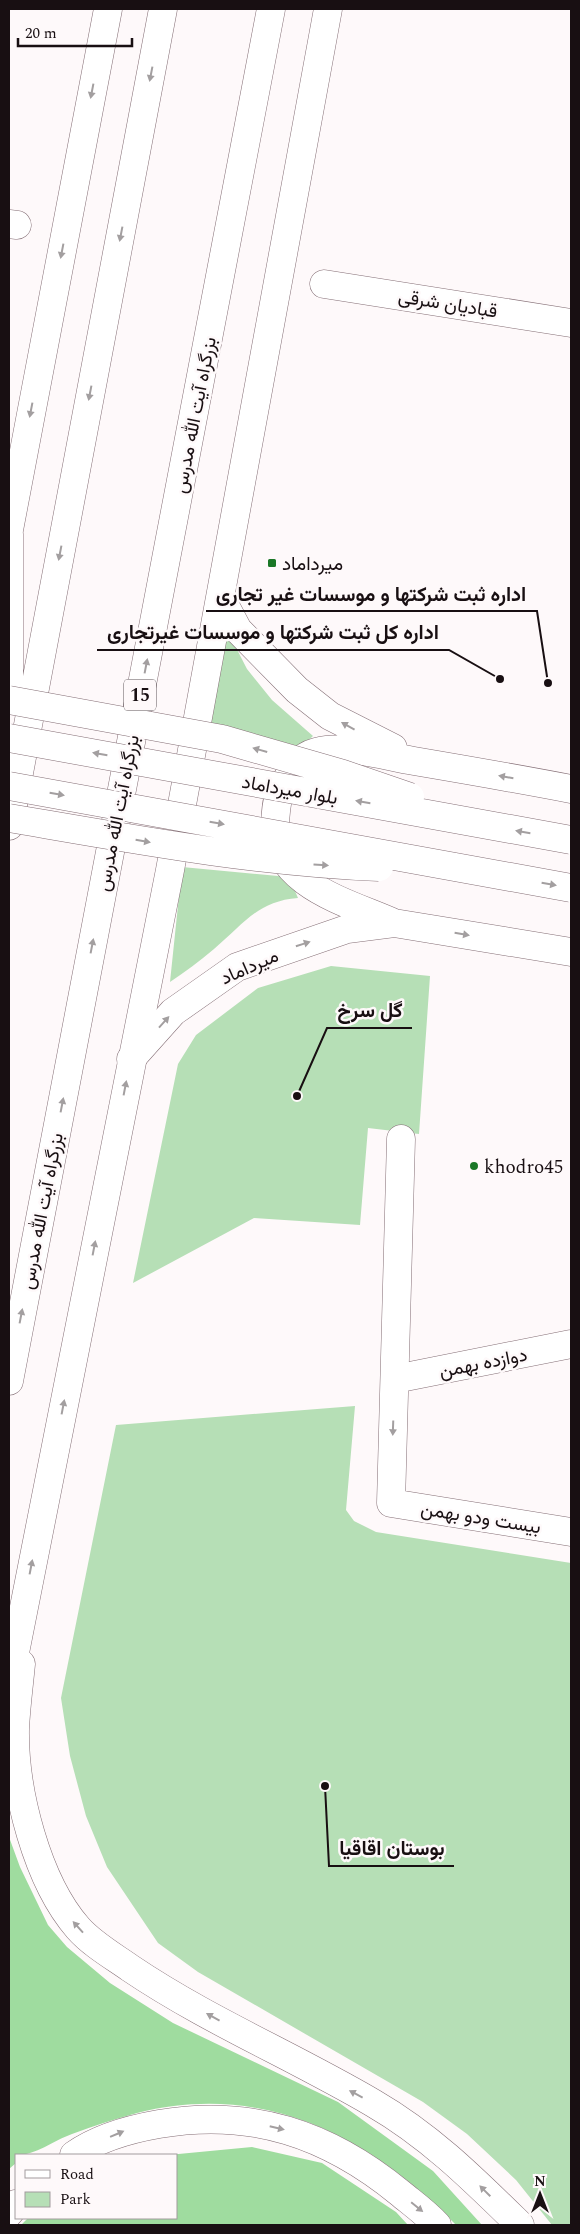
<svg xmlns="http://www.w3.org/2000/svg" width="580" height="2234" font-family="Spectral,Vazirmatn,serif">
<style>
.green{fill:#b6dfb6}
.forest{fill:#9fdc9f}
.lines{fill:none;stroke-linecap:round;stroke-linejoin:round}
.minor-casing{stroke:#856f76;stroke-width:29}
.major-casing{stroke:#856f76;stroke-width:29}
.highway-casing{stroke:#856f76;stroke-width:29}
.minor{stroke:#fff;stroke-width:28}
.major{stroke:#fff;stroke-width:28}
.highway{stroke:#fff;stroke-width:28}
.major-bridge-casing{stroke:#856f76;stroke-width:29;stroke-linecap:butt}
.major-bridge{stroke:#fff;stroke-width:28}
.oneway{fill:#a39fa0}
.poi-dot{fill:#1a7726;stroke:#fef9fa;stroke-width:2}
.labels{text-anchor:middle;stroke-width:5;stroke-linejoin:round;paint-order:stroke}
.shield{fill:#fef9fa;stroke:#5d5558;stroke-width:1}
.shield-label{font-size:18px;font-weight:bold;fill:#180f12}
.street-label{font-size:19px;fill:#180f12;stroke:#fef9fa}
.poi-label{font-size:19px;fill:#180f12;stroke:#fef9fa;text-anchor:start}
.leader{fill:none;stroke:#180f12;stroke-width:2}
.callout-dot{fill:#180f12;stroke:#fef9fa;stroke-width:2}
.callout-label{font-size:20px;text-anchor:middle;font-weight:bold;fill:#180f12;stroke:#fef9fa;stroke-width:5;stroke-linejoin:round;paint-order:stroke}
</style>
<rect width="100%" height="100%" fill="#fef9fa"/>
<path class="green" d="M228,632l19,37 25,31 41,36 -12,11 -92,-24z
M182,867l107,10 9,21c-41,3 -55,27 -84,51 -14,12 -29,23 -44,33z
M331,966l99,10 -11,158 -51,-6 -8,97 -106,-7 -121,65 45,-219 18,-29 62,-47z
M355,1406l-9,104 8,11 22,11 195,31v662h-19l-36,-45 -49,-46 -44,-32 -225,-130 -40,-29 -51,-76 -21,-51 -16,-60 -9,-58 55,-273z"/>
<path class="forest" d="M9,1837l11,30 28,58 19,22 43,36 63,40 165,79 95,69 49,54h-26c-87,-89 -192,-144 -319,-112 -22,6 -44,13 -65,21 -20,7 -35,21 -56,21v8l-7,6z
M252,2147l70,16 74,49 12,13h-387l7,-7h148v-63h-8z"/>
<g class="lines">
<defs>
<path id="minor" d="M9,224l8,1
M324,284l247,39
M401,1139l-10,364 180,29
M395,1379l176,-35"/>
<path id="major" d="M221,598l17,32 59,60 33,26 63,32
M394,923c-44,-20 -122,-38 -119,-100 1,-11 1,-23 6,-33 9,-16 16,-33 35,-38 31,-8 68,4 98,9 53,9 105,18 157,28
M131,1059l42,-47 64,-45 110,-38 47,-6 177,29"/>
<path id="highway" d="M9,530l99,-521
M9,534v154
M9,826l154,-817
M9,1381l262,-1372
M21,1664c-2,21 -5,43 -6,65 -1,62 22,152 63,199 14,16 35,28 52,40 77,52 163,88 243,135 57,33 100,76 147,122
M9,1683l161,-813 158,-861
M74,2155c24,-17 56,-26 85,-31 92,-16 169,10 241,69 12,10 26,20 37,32
M9,2213l7,-9"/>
</defs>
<use href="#minor" class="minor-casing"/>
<use href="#major" class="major-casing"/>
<use href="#highway" class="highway-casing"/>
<use href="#minor" class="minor"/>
<use href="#major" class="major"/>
<use href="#highway" class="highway"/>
<defs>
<path id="major-bridge" d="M9,700l213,39 121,35 67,23
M9,738l562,102
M9,786l562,102
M9,818c123,21 245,44 370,49"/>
</defs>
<use href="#major-bridge" class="major-bridge-casing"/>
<use href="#major-bridge" class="major-bridge"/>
</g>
<defs><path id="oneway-solid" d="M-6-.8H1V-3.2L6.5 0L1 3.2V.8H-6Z" transform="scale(1.25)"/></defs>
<g class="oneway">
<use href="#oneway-solid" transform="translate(151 74) rotate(101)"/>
<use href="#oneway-solid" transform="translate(92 91) rotate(101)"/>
<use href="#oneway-solid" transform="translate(121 234) rotate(101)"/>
<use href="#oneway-solid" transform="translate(62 251) rotate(101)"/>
<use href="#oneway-solid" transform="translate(90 393) rotate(101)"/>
<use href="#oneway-solid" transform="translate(31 410) rotate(101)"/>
<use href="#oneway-solid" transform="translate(60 553) rotate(101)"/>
<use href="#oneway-solid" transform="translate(146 666) rotate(-79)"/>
<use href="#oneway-solid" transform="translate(348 726) rotate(-151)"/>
<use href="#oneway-solid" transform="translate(260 750) rotate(-164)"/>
<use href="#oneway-solid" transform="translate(100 754) rotate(-170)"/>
<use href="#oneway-solid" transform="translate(506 777) rotate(-170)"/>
<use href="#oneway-solid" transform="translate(57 794) rotate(10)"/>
<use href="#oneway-solid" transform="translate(363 802) rotate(-170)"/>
<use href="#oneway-solid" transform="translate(217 823) rotate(10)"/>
<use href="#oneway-solid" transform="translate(523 832) rotate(-170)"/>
<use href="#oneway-solid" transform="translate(143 841) rotate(10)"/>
<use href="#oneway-solid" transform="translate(321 865) rotate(3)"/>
<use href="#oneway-solid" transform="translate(549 884) rotate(10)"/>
<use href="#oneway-solid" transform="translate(462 934) rotate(10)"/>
<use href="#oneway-solid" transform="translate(303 944) rotate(-18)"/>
<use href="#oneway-solid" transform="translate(92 946) rotate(-79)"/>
<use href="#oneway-solid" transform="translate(164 1022) rotate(-48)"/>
<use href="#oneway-solid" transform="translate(125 1088) rotate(-79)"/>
<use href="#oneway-solid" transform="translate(62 1105) rotate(-79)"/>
<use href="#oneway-solid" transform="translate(94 1248) rotate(-79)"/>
<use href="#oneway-solid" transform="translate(21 1316) rotate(-79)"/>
<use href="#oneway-solid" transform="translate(63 1407) rotate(-79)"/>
<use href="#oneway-solid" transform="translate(393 1428) rotate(92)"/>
<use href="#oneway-solid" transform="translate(31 1567) rotate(-79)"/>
<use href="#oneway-solid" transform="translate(78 1927) rotate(-132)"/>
<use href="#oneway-solid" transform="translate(213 2017) rotate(-151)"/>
<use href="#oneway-solid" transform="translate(356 2094) rotate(-152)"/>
<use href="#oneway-solid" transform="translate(277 2128) rotate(13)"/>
<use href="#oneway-solid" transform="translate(117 2134) rotate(-23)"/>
<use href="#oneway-solid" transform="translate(485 2191) rotate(-135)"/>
<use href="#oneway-solid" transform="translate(417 2207) rotate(39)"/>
</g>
<g class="poi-dot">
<rect x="267" y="558" width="10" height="10" rx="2.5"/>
<circle cx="474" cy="1166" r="5"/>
</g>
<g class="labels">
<rect class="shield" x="124" y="679.5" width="32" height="31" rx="4"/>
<g class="shield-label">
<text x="140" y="701">15</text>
</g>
<g class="street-label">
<text transform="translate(448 303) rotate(9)" y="7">قبادیان شرقی</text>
<text transform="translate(194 415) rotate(-79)" y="7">بزرگراه آیت الله مدرس</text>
<text transform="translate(290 789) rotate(10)" y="7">بلوار میرداماد</text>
<text transform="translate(117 813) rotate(-79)" y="7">بزرگراه آیت الله مدرس</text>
<text transform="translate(249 966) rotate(-24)" y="7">میرداماد</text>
<text transform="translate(41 1211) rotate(-79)" y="7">بزرگراه آیت الله مدرس</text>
<text transform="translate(483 1362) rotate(-11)" y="7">دوازده بهمن</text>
<text transform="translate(481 1517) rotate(9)" y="7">بیست ودو بهمن</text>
</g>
<g class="poi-label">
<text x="282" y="570">میرداماد</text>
<text x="484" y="1173">khodro45</text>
</g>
</g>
<path class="leader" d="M548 683L537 611H206M500 679L449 650H97M297 1096L327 1028H412M325 1786L329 1866H454"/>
<g class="callout-dot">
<circle cx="548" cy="683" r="5"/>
<circle cx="500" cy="679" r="5"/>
<circle cx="297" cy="1096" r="5"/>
<circle cx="325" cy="1786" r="5"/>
</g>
<g class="callout-label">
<text x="371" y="601">اداره ثبت شرکتها و موسسات غیر تجاری</text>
<text x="273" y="639">اداره کل ثبت شرکتها و موسسات غیرتجاری</text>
<text x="370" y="1017">گل سرخ</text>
<text x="392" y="1855">بوستان اقاقیا</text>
</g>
<rect width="580" height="2234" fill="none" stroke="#180f12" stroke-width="20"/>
<rect x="15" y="2154" width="162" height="65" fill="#fef9fa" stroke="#a29b9d"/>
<rect x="25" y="2170" width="25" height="8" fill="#ffffff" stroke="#a29b9d"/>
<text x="60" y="2179" font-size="15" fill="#180f12">Road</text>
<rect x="25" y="2192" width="25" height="15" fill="#b6dfb6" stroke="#a29b9d"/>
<text x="60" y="2204" font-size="15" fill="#180f12">Park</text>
<g transform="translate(540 2194)" stroke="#fef9fa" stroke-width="4" paint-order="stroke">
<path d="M0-4L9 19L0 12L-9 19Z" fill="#180f12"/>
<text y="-8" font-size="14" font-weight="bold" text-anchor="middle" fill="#180f12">N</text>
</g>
<path d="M18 38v8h114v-8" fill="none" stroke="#180f12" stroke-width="2.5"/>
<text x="25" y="38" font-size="15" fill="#180f12" stroke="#fef9fa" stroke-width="4" paint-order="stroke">20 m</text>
</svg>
